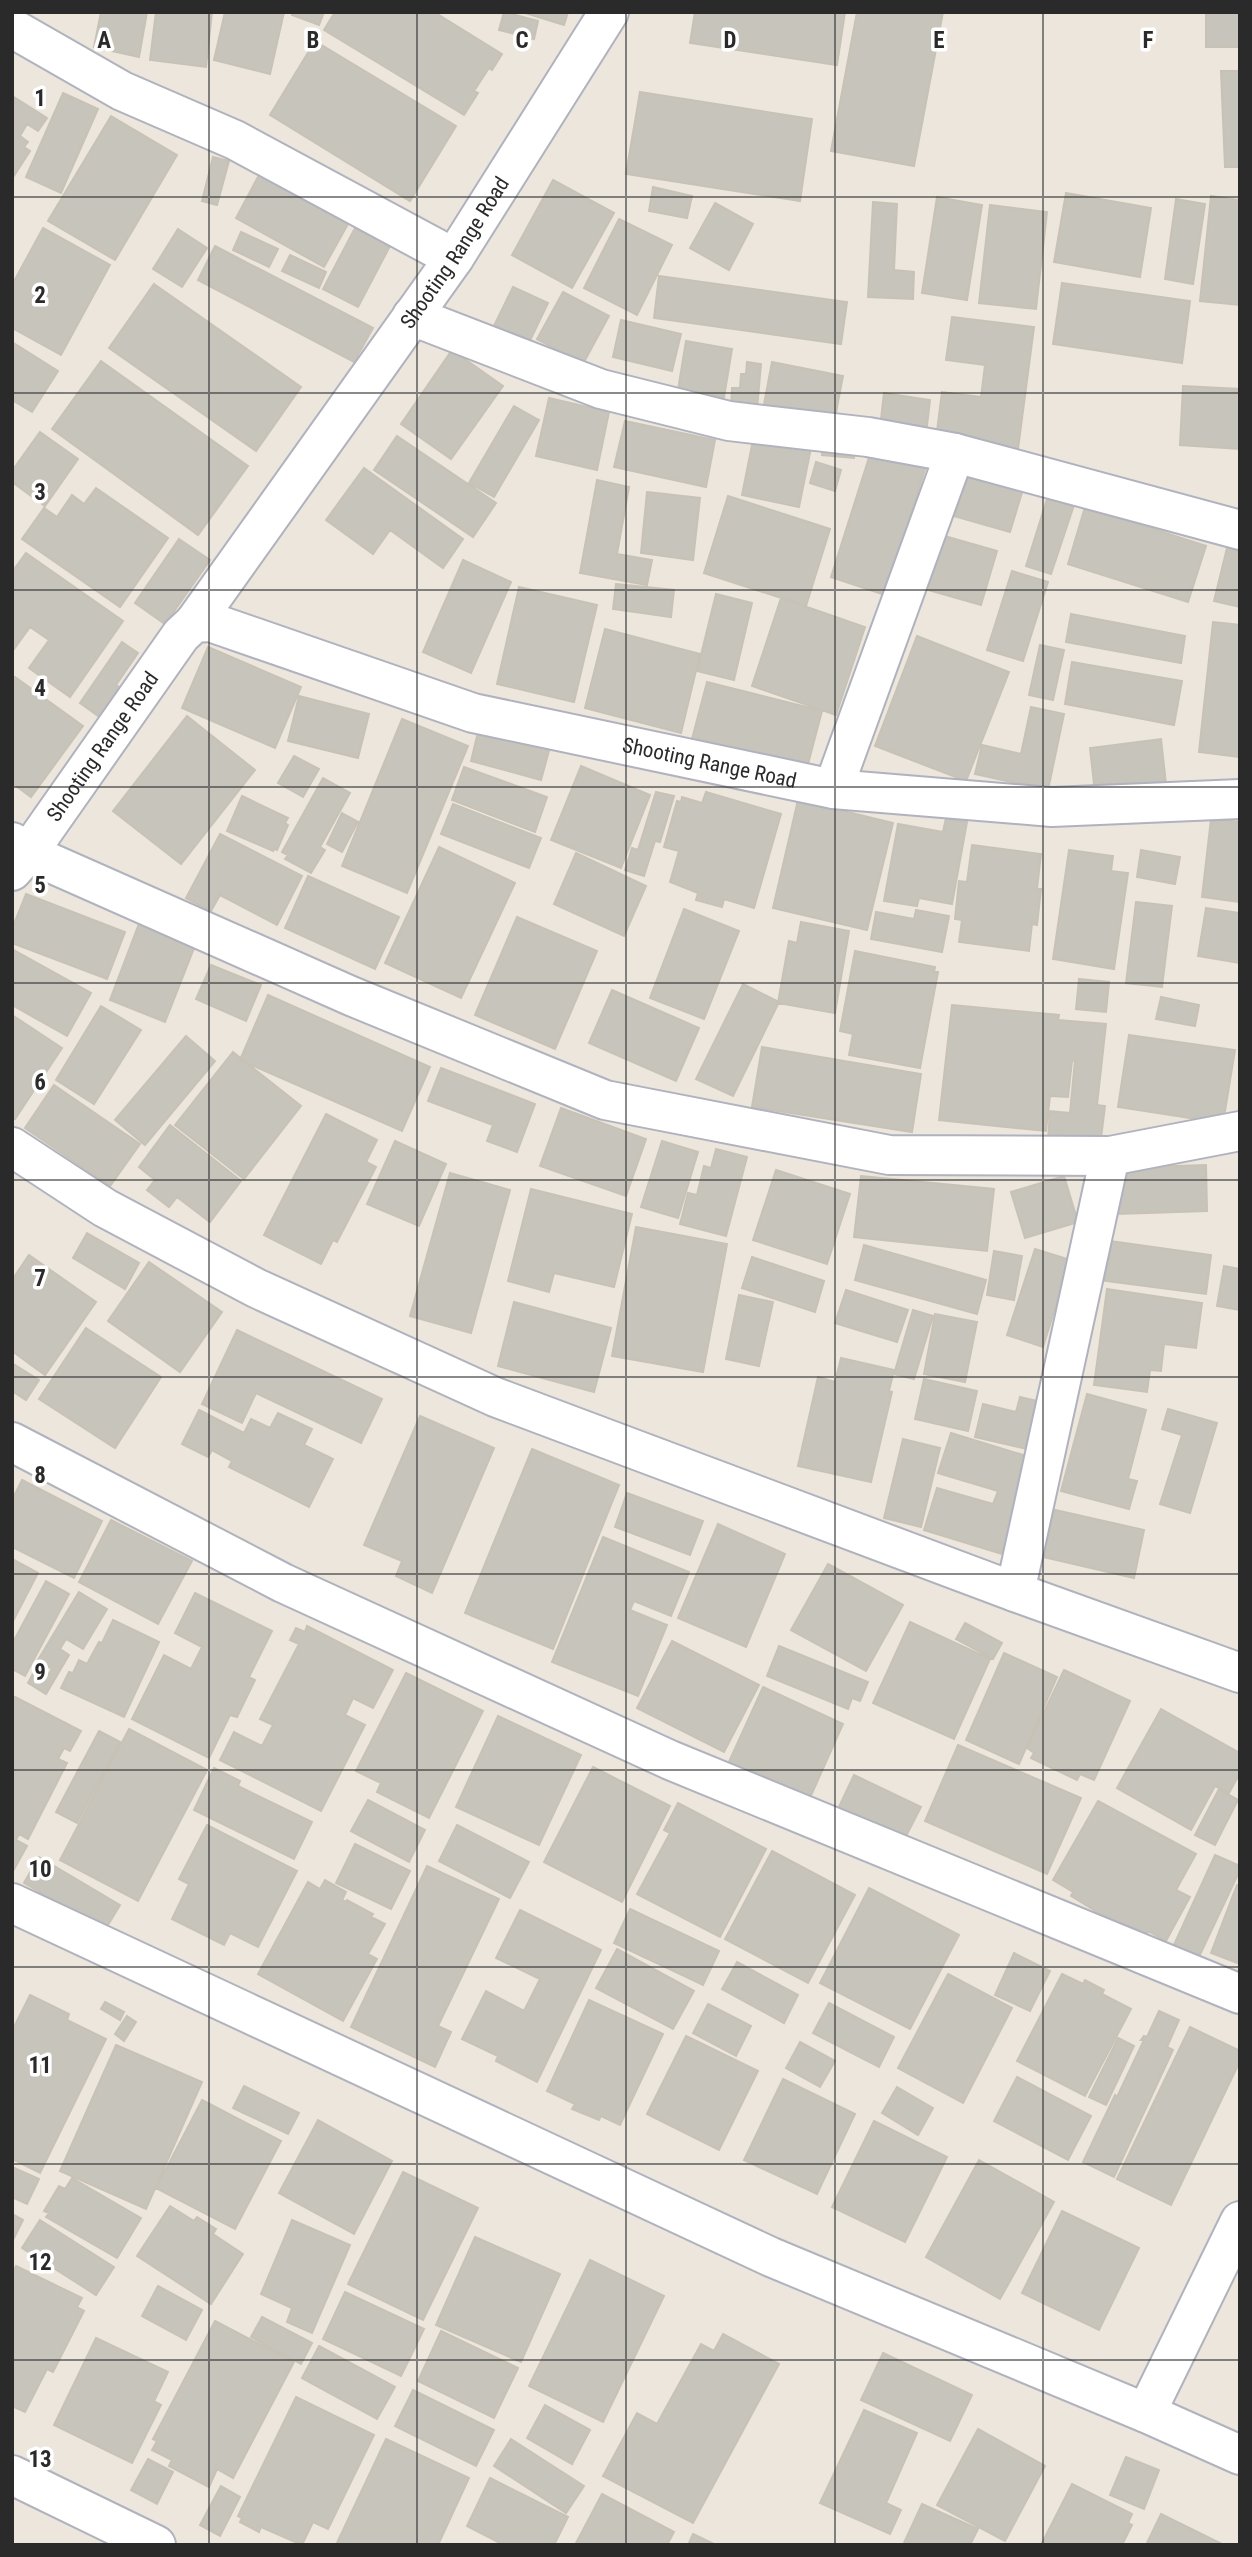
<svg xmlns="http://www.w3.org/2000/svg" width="1252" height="2557" font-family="'Roboto Condensed',sans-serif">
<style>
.building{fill:#c7c4bb;stroke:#c8c2b6;stroke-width:2}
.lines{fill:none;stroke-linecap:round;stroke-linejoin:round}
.street-casing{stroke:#b0b2be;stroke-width:42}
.street{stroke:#fff;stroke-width:38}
.grid{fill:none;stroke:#2a2a2a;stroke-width:2;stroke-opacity:0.55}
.labels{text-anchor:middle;stroke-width:7;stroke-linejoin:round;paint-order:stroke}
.street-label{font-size:21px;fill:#2a2a2a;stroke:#fff}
.grid-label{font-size:23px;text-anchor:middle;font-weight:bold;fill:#2a2a2a;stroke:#fff;stroke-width:7;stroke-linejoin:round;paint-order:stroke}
</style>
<rect width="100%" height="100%" fill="#ece6dd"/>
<path class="building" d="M101,12h46l-8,45 -45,-10z
M156,12h56l-6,55 -56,-7z
M225,12h59l-14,62 -56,-14z
M293,12h31l-5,13 -27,-10z
M335,12h99l68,42 -10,16 -3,-2 -15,23 4,2 -14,22 -140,-85z
M504,12l34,9 -4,18 -35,-9z
M522,12h46l-4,13z
M695,12h150l-8,53 -147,-22z
M857,12h86l-29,154 -83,-15z
M1206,12h34v35h-34z
M315,41l141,85 -46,75 -140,-86z
M1221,71h19v96h-15z
M640,92l172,27 -12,82 -174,-27z
M63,93l35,16 -37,84 -35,-16z
M14,97l33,21 -9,13 -11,-7 -7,12 8,6 -4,5 6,4 -18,28z
M111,116l66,39 -62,105 -67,-39z
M213,157l16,4 -12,44 -15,-4z
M259,175l89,49 -24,43 -88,-49z
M553,180l61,33 -42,75 -60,-33z
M653,187l39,9 -5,22 -38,-7z
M1066,193l85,15 -11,69 -86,-15z
M1211,196l29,4v105l-40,-4z
M937,197l45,8 -15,95 -45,-7z
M1176,199l29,5 -12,80 -28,-5z
M873,202l24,2 -3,66 20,2 -1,27 -45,-2z
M715,203l38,21 -24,46 -39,-22z
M990,205l57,7 -11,97 -57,-6z
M619,219l53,26 -35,70 -53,-27z
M43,228l67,37 -49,90 -49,-27v-43z
M355,228l35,18 -32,61 -35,-18z
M178,229l29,19 -25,39 -29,-18z
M241,232l37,17 -9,18 -36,-17z
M215,246l158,82 -19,34 -156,-82z
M290,255l36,17 -7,16 -37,-17z
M659,276l188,26 -6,42 -187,-26z
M1062,283l128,18 -8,62 -129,-19z
M154,284l147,103 -45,64 -147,-103z
M513,287l35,16 -22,46 -35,-17z
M563,292l46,24 -26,48 -46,-25z
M952,317l82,10 -16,122 -82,-10 6,-47 39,5 4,-32 -39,-5z
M621,320l60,14 -9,37 -59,-14z
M686,341l46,8 -9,54 -46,-7z
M12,342l46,29 -26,41 -20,-12z
M452,350l51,36 -52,73 -50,-35z
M101,361l147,105 -50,69 -146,-106z
M747,362l14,2 -4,45 -26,-2 1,-19h8l1,-14h5z
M772,362l71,14 -10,52 -71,-13z
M1183,386l57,3v60l-60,-4z
M884,393l46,7 -4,34 -46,-6z
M549,398l60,14 -12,58 -61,-14z
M514,406l25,14 -45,77 -25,-14z
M625,421l90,19 -9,47 -92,-20z
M40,432l38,27 -33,47 -33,-24v-11z
M754,435l57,13 -12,59 -57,-12z
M397,436l99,67 -23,34 -99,-67z
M823,439l32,3 -1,16 -32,-3z
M873,445l54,18 -42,132 -54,-18z
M816,462l25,8 -6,21 -25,-8z
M364,468l99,71 -20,29 -53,-38 -17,24 -47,-34z
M969,469l55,17 -14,46 -56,-16z
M597,480l32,7 -12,67 35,6 -5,25 -67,-12z
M96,488l72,50 -48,69 -98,-68 22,-31 13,9 15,-22 12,9z
M647,492l53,6 -7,62 -52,-7z
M728,496l102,33 -24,77 -102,-33z
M1048,496l26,9 -23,69 -25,-8z
M1085,507l121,39 -18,56 -120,-38z
M941,535l56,16 -16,54 -56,-16z
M179,539l31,21 -45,64 -30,-21z
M1227,548l13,4v55l-26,-6z
M26,553l97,68 -53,76 -41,-29 20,-28 -19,-13 -18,25v-80z
M463,560l48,22 -40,91 -48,-21z
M1012,571l36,11 -25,79 -36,-11z
M616,584l58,6 -3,27 -58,-8z
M519,587l78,18 -23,97 -77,-18z
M716,594l36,9 -18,77 -37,-9z
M781,598l84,29 -29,88 -84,-29z
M1071,614l114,22 -4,27 -115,-21z
M1213,622l27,3v132l-41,-5z
M605,629l95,25 -19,79 -96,-25z
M917,636l92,36 -43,109 -91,-35z
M122,642l16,11 -22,32 5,3 -20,30 -21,-15z
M1040,645l24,5 -11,50 -24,-5z
M208,647l93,40 -26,61 -93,-40z
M1072,662l110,19 -8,44 -109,-21z
M15,677l68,49 -52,71 -19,-14v-103z
M707,682l115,29 -15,57 -115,-29z
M299,696l70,18 -11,44 -70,-17z
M1031,707l33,7 -16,76 -73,-16 7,-29 39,9z
M187,716l68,54 -74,94 -68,-53z
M402,719l66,27 -61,147 -65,-27z
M479,728l71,19 -9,33 -70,-19z
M1161,739l5,45 -71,9 -5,-45z
M294,756l25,13 -16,28 -25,-14z
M581,766l69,29 -29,73 -70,-28z
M464,767l83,30 -12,35 -83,-32z
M323,778l27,15 -30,54 5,3 -14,23 -26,-14 3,-4 -6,-3z
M656,792l18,4 -14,46 -5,-1 -11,35 -19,-6 7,-22 6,2z
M706,792l75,22 -27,94 -30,-9 -2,8 -26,-7 2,-7 -28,-11 9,-31 -15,-4 13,-46 4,1 1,-5 20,6z
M242,796l46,22 -3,5 3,2 -11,25 -3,-1 -1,2 -46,-20z
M798,800l95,23 -26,107 -94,-22z
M453,804l88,34 -12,30 -88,-34z
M342,813l16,9 -16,30 -15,-8z
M946,818l21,4 -15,82 -33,-6 -2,8 -33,-5 14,-77 45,8z
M1211,819l29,3v80l-38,-5z
M220,834l82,42 -25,49 -57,-30 -9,16 -25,-13z
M972,845l69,9 -4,35h4l-4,36 -5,-1 -3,27 -70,-9 3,-22 -7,-1 4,-38 8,1z
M439,847l76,36 -54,115 -76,-35z
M1069,850l44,6 -2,15 17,2 -14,96 -61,-10z
M1141,850l39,7 -5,27 -38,-7z
M576,853l70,33 -22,50 -70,-32z
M308,876l91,41 -24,52 -90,-41z
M26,894l99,38 -18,47 -95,-36v-14z
M1136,902l36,4 -10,81 -36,-4z
M1206,908l34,5v50l-42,-7z
M684,909l55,22 -35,88 -54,-21z
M916,910l33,6 -7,36 -71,-13 5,-27 38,7z
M517,917l80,34 -42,98 -80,-34z
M140,921l56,22 -31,79 -55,-22z
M801,922l48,9 -14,82 -57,-10 11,-62 8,2z
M12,949l79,44 -24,43 -55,-31z
M855,951l80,16 -1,5h4l-18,96 -71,-13 4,-21 -13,-3z
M211,965l50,20 -15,36 -50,-22z
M1079,979l30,3 -3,30 -30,-3z
M743,984l36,18 -46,94 -37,-17z
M612,990l87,38 -23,53 -87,-38z
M268,995l162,72 -28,64 -162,-71z
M1161,997l38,8 -4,21 -39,-7z
M952,1005l107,10 -1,5 48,4 -9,81 8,1 -4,32 -18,-1v7l-35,-4 2,-29 20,2 5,-53 -3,1 -4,36 -18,-1 -4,35 -107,-11z
M101,1006l40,24 -47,74 -38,-24z
M12,1015l50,33 -47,71 -3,-1z
M1129,1035l106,15 -12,73 -105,-16z
M186,1036l29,25 -70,84 -30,-25z
M762,1047l159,27 -9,58 -160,-25z
M233,1052l68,54 -57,73 -69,-54z
M441,1068l94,36 -18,48 -30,-11 6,-16 -65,-24z
M54,1085l86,59 -30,42 -85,-58z
M561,1108l85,31 -20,57 -86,-30z
M326,1114l51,26 -11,22 10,5 -39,75 -4,-2 -12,24 -57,-29z
M170,1125l71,56 -31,41 -33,-25 -8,10 -22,-17 8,-10 -16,-13z
M395,1141l51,23 -27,62 -52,-22z
M662,1141l36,11 -20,66 -37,-11z
M716,1149l31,8 -21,79 -46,-12 8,-31 9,2 7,-29 7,2z
M1206,1165l1,46 -90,3 -2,-46z
M776,1170l74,24 -23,70 -74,-24z
M450,1173l60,17 -39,143 -61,-17z
M861,1176l133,13 -7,62 -133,-14z
M1064,1176l14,46 -53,16 -14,-46z
M531,1189l101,25 -18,73 -60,-14 -5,19 -41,-11z
M636,1227l91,17 -24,128 -91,-16z
M87,1233l52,30 -14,26 -52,-31z
M1103,1240l108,15 -5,39 -108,-14z
M864,1245l122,35 -9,34 -122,-34z
M1035,1249l35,11 -27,87 -36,-12z
M994,1251l28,5 -8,44 -27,-5z
M29,1255l67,47 -51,73 -33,-24v-71z
M752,1257l72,24 -9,31 -73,-24z
M149,1262l73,50 -42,60 -72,-51z
M1224,1266l16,3v41l-23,-4z
M1107,1289l95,14 -6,45 -32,-4 -3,27 -11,-1 -3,22 -53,-7z
M846,1290l62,20 -11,32 -62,-19z
M739,1295l34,7 -14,64 -33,-7z
M514,1302l97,26 -17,64 -96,-26z
M913,1310l20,6 -19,63 -20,-5z
M935,1314l42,8 -12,60 -41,-8z
M86,1328l75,49 -46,71 -76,-49z
M237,1330l145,69 -21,44 -105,-50 -14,30 -40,-19z
M841,1358l53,12 -5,21 3,1 -21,90 -73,-16 20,-89 17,5z
M12,1363l27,17 -13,20 -14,-9z
M924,1379l53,12 -9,40 -53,-12z
M1087,1394l59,16 -18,69 9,2 -8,28 -68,-18z
M1020,1397l26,6 -10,48 -61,-14 8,-33 33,8z
M1168,1409l49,14 -27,90 -30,-9 22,-69 -20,-6z
M199,1410l45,23 7,-14 19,9 8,-15 34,16 -8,16 29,14 -24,48 -80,-40 3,-6 -20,-11 -4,7 -26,-13z
M420,1416l74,32 -62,145 -36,-17 6,-15 -38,-16z
M951,1433l82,25 -22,90 -7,-2 -2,8 -78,-24 13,-42 56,16 5,-13 -60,-18z
M903,1439l37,9 -19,79 -37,-9z
M532,1449l87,36 -66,164 -88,-36z
M22,1480l80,41 -28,57 -62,-31v-47z
M627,1493l76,28 -13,34 -75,-28z
M1051,1509l93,21 -10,48 -95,-22z
M111,1520l81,41 -34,63 -79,-42z
M718,1524l67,30 -39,93 -68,-29z
M603,1537l86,35 -18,44 -37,-15 -4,9 37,15 -29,71 -86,-34z
M12,1559l26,14 -26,50z
M828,1564l75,41 -37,66 -75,-41z
M46,1581l23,13 -44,82 -13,-7v-25z
M79,1592l28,17 -24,40 -17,-10 -6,10 9,6 -23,39 -18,-11 8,-15 12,7 4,-6 -14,-9z
M195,1593l77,38 -23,46 6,3 -18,37 -7,-2 -21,43 -77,-39 32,-64 27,14 11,-22 -27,-14z
M113,1620l46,22 -35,75 -63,-29 8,-16 4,1 6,-13 8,4 12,-22 3,1z
M910,1622l80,37 -36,80 -81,-36z
M965,1623l37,20 -9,16 -37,-20z
M307,1626l86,44 -20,38 -20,-10 -8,17 20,10 -44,86 -101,-51 14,-28 28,14 11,-21 -13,-6 39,-75 -9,-4 6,-12 9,4z
M672,1641l87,44 -35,67 -87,-44z
M779,1646l89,36 -8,19 -8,-3 -4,11 -81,-33z
M1004,1653l53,24 -38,87 -53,-24z
M1064,1670l66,31 -36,79 -14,-6 -3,6 -46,-22 3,-5 -7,-5z
M406,1673l77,38 -54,107 -52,-26 4,-9 -25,-12z
M763,1687l80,37 -34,76 -81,-36z
M15,1697l66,34 -11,20 -6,-3 -6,11 9,4 -39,76 -9,-5 -3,6 11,6 -15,27v-172z
M1161,1709l79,44v20l-11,20 -14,-7 -24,44 -74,-42z
M498,1716l83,39 -42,90 -83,-38z
M129,1729l78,41 -69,131 -78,-41z
M99,1731l21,11 -43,81 -21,-11z
M958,1745l123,53 -34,76 -122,-53z
M593,1767l77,39 -48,96 -78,-40z
M214,1768l26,13 -2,5 74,36 -18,37 -100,-49z
M854,1775l67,32 -18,35 -66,-31z
M1219,1789l19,11 -23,45 -20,-10z
M368,1800l57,30 -16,32 -58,-31z
M1098,1801l98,53 -20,36 14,7 -24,44 -18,-10 -6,11 -47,-26 2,-4 -26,-16 2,-4 -20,-12z
M678,1803l88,46 -46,88 -83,-43 33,-61 -6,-3z
M207,1825l90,46 -39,76 -28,-14 -6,12 -52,-26 17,-35 -10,-5z
M457,1825l72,37 -19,36 -71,-37z
M355,1844l55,27 -19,38 -55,-26z
M772,1851l83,44 -47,88 -83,-44z
M1215,1855l25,11v4l-42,89 -25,-12z
M39,1857l81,48 -15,25 -81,-47z
M427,1866l72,33 -61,127 13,6 -16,35 -84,-40z
M325,1880l21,12 -4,8 4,2 1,-2 26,14 -2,3 14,7 -17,30 9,5 -34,62 -85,-47 50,-92 12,7z
M1237,1885l3,1v78l-29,-11z
M869,1888l90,47 -49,94 -90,-46z
M630,1909l89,42 -16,34 -89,-42z
M520,1910l81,40 -64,132 -41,-21 2,-5 -36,-17 24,-48 38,20 16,-32 -44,-21z
M617,1949l77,42 -21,38 -77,-41z
M1014,1953l36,18 -20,40 -35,-16z
M737,1962l61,33 -14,28 -62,-34z
M948,1974l64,34 -49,95 -65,-35z
M1062,1974l21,10 2,-4 19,10 -2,4 29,15 -46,87 -68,-35z
M30,1995l39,19 -2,6 39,19 -66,134 -28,-14v-128z
M589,2000l74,34 -43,91 -19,-9 -2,4 -27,-11 3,-5 -28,-13z
M105,2002l19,10 -4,8 -19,-11z
M829,2003l65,34 -15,30 -66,-34z
M708,2004l43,22 -15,30 -43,-23z
M1159,2011l20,9 -12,27 6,3 -59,127 -31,-15 32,-67 2,2 27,-57h-3l3,-4 3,1z
M127,2016l9,6 -12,19 -9,-7z
M1190,2027l50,24v10l-69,144 -54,-26z
M686,2036l72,35 -39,79 -72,-36z
M1118,2038l16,8 -28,59 -17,-8z
M800,2042l35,19 -15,26 -34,-19z
M116,2045l86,37 -56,127 -86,-38z
M1017,2077l74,39 -23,44 -74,-39z
M783,2079l72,35 -38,80 -73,-34z
M244,2086l55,27 -11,21 -55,-26z
M897,2087l36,21 -15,27 -36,-22z
M202,2100l79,41 -46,88 -79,-41z
M318,2120l74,41 -38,73 -75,-41z
M874,2121l73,36 -42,85 -73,-35z
M979,2160l75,42 -54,97 -74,-42z
M12,2167l27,12 -12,25 -15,-7z
M403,2172l75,36 -55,112 -75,-36z
M72,2178l69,40 -24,40 -71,-41 3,-4 -5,-2 15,-25 6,3z
M170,2206l24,15 3,-4 19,12 -3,5 30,20 -32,50 -74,-48z
M1062,2211l77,37 -40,82 -77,-37z
M12,2214l11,6 -11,22z
M40,2220l74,47 -18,28 -74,-47z
M292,2220l58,25 -38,88 -25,-11 5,-14 -31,-14z
M475,2237l85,37 -39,88 -85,-37z
M590,2260l74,36 -61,126 -74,-36z
M16,2266l66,32 -5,9 7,4 -31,61 -6,-3 -22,43 -13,-6v-132z
M158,2286l44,24 -16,30 -44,-24z
M345,2292l79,37 -23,47 -78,-37z
M262,2317l50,26 -11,21 -50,-27z
M215,2321l79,41 -61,116 -16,-9 -8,18 -40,-21 3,-6 -20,-10 5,-9 -4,-2z
M441,2331l77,37 -24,50 -76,-37z
M723,2334l56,30 -86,159 -90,-47 34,-63 20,11 44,-80 13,7z
M96,2338l72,34 -14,29 7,4 -29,58 -78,-38z
M319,2346l76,41 -18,32 -75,-41z
M883,2353l89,42 -22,46 -89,-41z
M413,2390l81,40 -18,36 -81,-40z
M296,2397l78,38 -46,94 -15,-7 -11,23 -41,-18 -2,5 -19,-10 2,-4 -4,-2z
M545,2405l45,25 -18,34 -45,-26z
M864,2410l53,23 -31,70 15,7 -11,24 -70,-31z
M978,2429l67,37 -40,75 -68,-36z
M386,2439l83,39 -31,67h-102z
M511,2439l73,47 -18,27 -72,-47z
M1126,2457l33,13 -15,39 -34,-14z
M148,2459l25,13 -16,32 -26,-14z
M490,2478l78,39 -14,28h-55l1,-2 -33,-17z
M1072,2484l60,30 -4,9 4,2 -10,20h-81z
M221,2486l19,11 -20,39 -20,-11z
M602,2494l72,38 -7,13h-92z
M922,2504l56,25 -8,16h-67z
M1161,2514l63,31h-78z
M693,2534l23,11h-28z"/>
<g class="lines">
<defs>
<g id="street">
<path d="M12,28l110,63 113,49 219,118"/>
<path d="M412,316l189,73 128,32 139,16 87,16 285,77"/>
<path id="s1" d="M194,623l260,-365 155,-246"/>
<path d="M833,789l122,-336"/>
<path d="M12,842l16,11 323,143 254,104 284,55 221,1 130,-25"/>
<path id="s2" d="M12,871l16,-18 153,-218 13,-12 16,-1 263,91 360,76 219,18 188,-8"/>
<path d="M12,1147l93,61 151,80 239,109 520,195 225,81"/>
<path d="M12,1442l271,141 387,177 570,234"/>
<path d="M1015,1592l95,-436"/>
<path d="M12,1903l759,354 375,156 94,42"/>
<path d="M1146,2413l94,-192"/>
<path d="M12,2475l144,70"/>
</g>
</defs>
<use href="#street" class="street-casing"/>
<use href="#street" class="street"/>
</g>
<path class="grid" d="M209,12v2533M417,12v2533M626,12v2533M835,12v2533M1043,12v2533M12,197h1228M12,393h1228M12,590h1228M12,787h1228M12,983h1228M12,1180h1228M12,1377h1228M12,1574h1228M12,1770h1228M12,1967h1228M12,2164h1228M12,2360h1228"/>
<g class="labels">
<g class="street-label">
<text dy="7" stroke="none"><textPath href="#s1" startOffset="453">Shooting Range Road</textPath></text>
<text dy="7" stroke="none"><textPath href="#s2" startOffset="154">Shooting Range Road</textPath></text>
<text dy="7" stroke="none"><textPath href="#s2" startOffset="844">Shooting Range Road</textPath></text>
</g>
</g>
<g class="grid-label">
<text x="104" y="48">A</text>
<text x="313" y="48">B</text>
<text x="522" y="48">C</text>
<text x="730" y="48">D</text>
<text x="939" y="48">E</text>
<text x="1148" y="48">F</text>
<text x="40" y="106">1</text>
<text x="40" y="303">2</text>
<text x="40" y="500">3</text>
<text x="40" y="696">4</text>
<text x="40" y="893">5</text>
<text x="40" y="1090">6</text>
<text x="40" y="1286">7</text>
<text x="40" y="1483">8</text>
<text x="40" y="1680">9</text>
<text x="40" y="1877">10</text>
<text x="40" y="2073">11</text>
<text x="40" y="2270">12</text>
<text x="40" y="2467">13</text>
</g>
<rect width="1252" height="2557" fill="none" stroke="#2a2a2a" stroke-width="28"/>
</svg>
